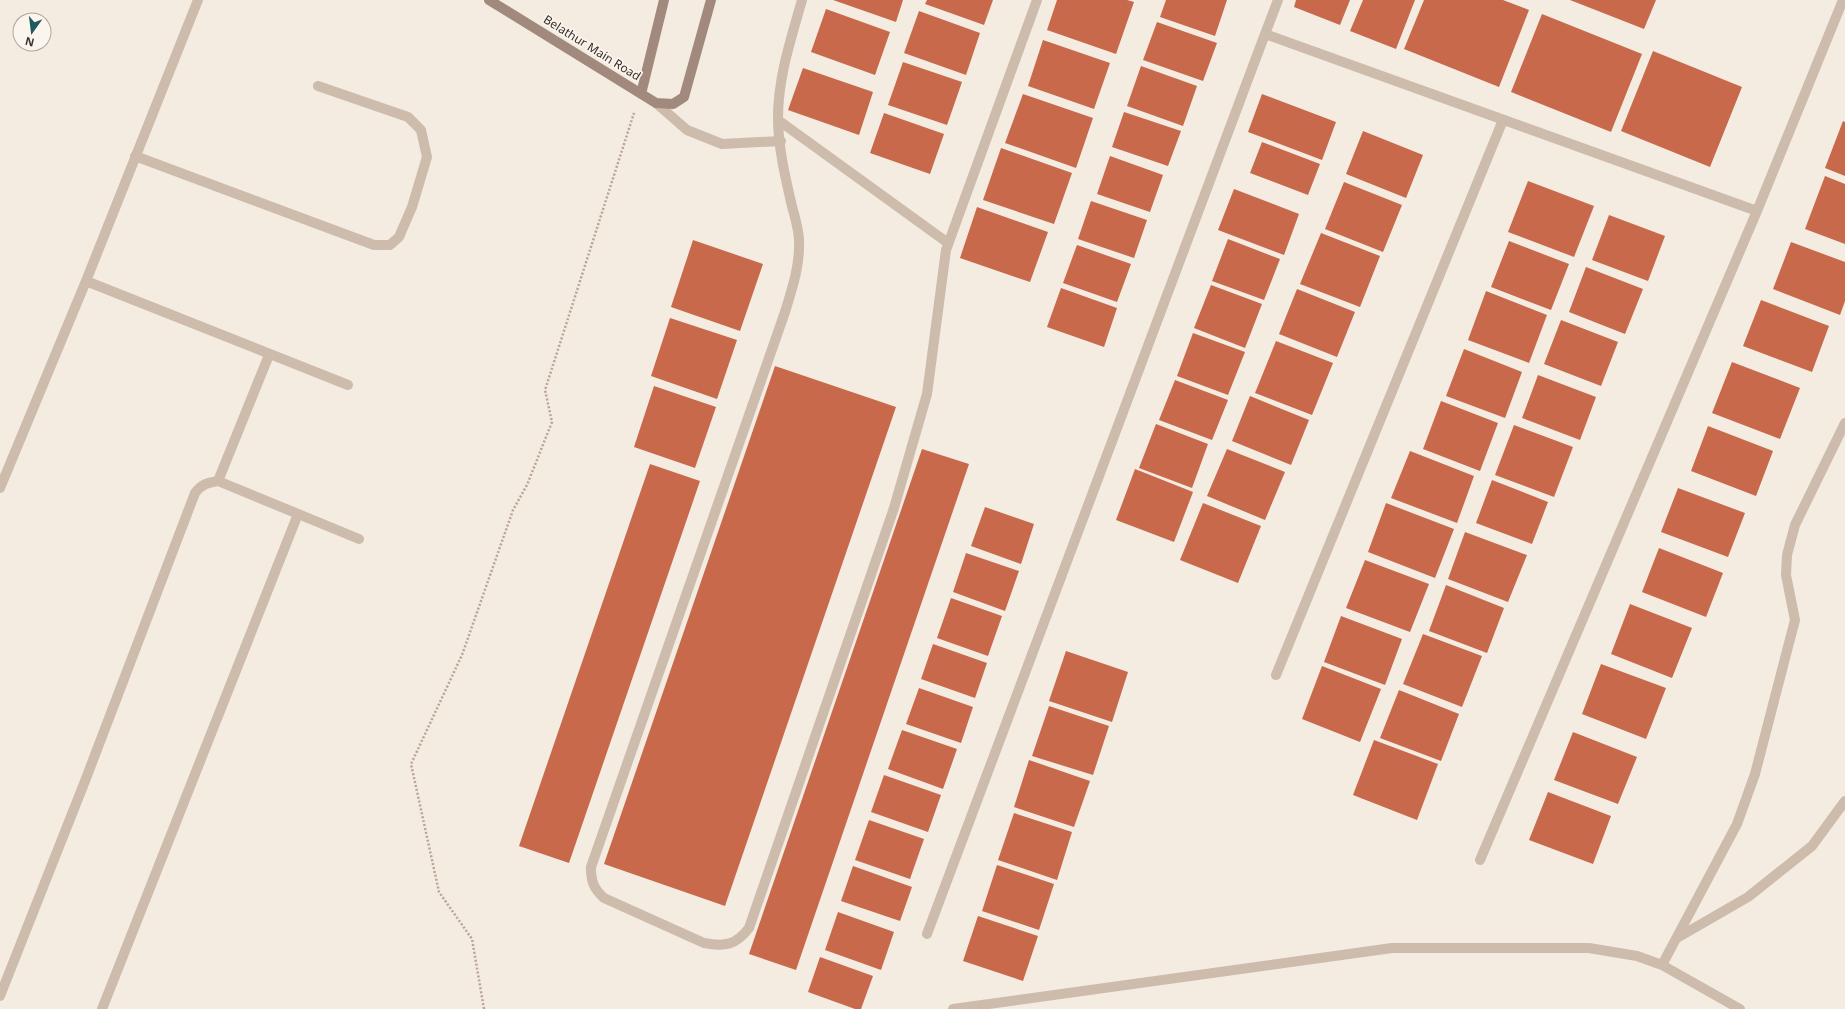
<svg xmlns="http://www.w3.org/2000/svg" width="1845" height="1009" font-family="'Noto Sans',sans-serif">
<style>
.building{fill:#c8694b}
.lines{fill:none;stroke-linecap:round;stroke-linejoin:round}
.path{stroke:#b9a596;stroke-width:2.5;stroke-dasharray:2 2;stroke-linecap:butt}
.lane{stroke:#cdbbac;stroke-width:10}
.street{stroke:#cdbbac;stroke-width:10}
.secondary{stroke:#a18a7d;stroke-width:10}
.labels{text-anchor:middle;stroke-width:3.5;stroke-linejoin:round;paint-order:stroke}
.street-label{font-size:12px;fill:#3b302b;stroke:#fbf5ee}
</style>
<rect width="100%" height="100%" fill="#f4ebe1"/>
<path class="building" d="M833,0h70l-7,22z
M927,0h66l-9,25 -59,-21z
M1057,0h70l7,2 -18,52 -69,-24z
M1166,0h61l-12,36 -55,-19z
M1296,0h54l-10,25 -46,-18z
M1363,0h52l-19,49 -46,-18z
M1424,0h79l26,10 -30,77 -95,-38z
M1570,0h86l-12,29z
M826,9l64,23 -15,43 -64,-23z
M919,11l61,22 -14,42 -62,-22z
M1542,14l100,40 -31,78 -100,-40z
M1157,22l60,21 -14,38 -60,-21z
M1043,40l67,23 -16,46 -66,-23z
M1653,51l89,36 -32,80 -89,-36z
M903,62l59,20 -15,43 -59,-20z
M1141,66l56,20 -14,40 -56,-20z
M803,68l70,24 -14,43 -71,-25z
M1023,94l70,24 -17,50 -71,-25z
M1262,94l74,28 -14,38 -74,-28z
M1124,112l57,19 -13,35 -56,-19z
M884,113l60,21 -14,40 -60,-21z
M1843,121l2,1v54l-20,-8z
M1363,131l60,24 -17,43 -60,-24z
M1262,142l58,22 -12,31 -58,-22z
M1001,148l71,25 -18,51 -71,-24z
M1110,156l53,19 -13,37 -53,-18z
M1825,176l20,8v60l-40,-15z
M1528,181l66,25 -20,51 -66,-25z
M1344,182l58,23 -19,47 -58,-23z
M1234,189l65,25 -15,41 -66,-25z
M1091,201l56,19 -13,38 -56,-19z
M977,207l71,25 -18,50 -70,-24z
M1609,215l56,21 -17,45 -56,-21z
M1321,233l59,23 -20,51 -60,-23z
M1228,239l52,20 -16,41 -52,-19z
M693,240l70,24 -23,67 -69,-24z
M1509,241l60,23 -18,46 -60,-23z
M1791,242l54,20v39l-5,14 -67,-26z
M1077,245l54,19 -14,38 -54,-19z
M1586,267l57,22 -18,45 -56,-22z
M1211,285l51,19 -17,44 -51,-20z
M1061,288l56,20 -13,39 -57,-20z
M1297,289l58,23 -18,45 -58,-23z
M1486,291l61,24 -18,48 -61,-23z
M1761,300l68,26 -17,46 -69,-26z
M670,318l67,22 -20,59 -66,-23z
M1561,320l57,22 -17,44 -57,-22z
M1193,333l52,19 -17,43 -51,-19z
M1276,341l57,22 -21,52 -57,-22z
M1464,349l58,23 -17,46 -59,-22z
M1732,362l68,26 -20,51 -68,-26z
M775,366l121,41 -171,499 -121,-42z
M1538,375l58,22 -16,43 -58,-22z
M1175,380l53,20 -16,40 -53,-20z
M654,386l62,21 -21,61 -61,-21z
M1250,396l59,24 -18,45 -59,-24z
M1441,401l57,22 -18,48 -57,-22z
M1156,424l52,20 -16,44 -53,-20z
M1514,425l59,22 -19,50 -59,-22z
M1708,426l65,25 -17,45 -65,-25z
M922,449l47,15 -173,506 -47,-16z
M1227,449l58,23 -20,48 -58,-24z
M1410,451l64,25 -17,47 -66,-25z
M650,464l50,17 -131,382 -50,-17z
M1135,469l58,23 -19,50 -58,-22z
M1492,480l56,22 -16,42 -56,-21z
M1678,488l67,25 -17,44 -67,-25z
M1203,503l58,23 -23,57 -58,-23z
M1386,503l68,26 -19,49 -67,-26z
M985,507l49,17 -13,40 -50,-18z
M1465,532l62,23 -19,47 -60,-23z
M1659,548l64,25 -17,44 -64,-25z
M966,553l53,18 -14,40 -52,-19z
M1365,560l64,24 -19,48 -64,-24z
M1446,585l58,23 -17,45 -58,-22z
M951,598l51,18 -14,40 -51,-18z
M1630,604l62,24 -20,50 -61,-24z
M1341,616l61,23 -17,46 -61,-23z
M1423,634l59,22 -20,51 -59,-23z
M933,644l54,19 -12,35 -54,-19z
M1066,651l62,21 -16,50 -63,-21z
M1601,664l65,24 -20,51 -64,-25z
M1322,666l59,23 -21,53 -58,-23z
M919,688l54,19 -12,36 -55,-19z
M1399,690l60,24 -18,47 -61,-23z
M1049,706l60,20 -16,49 -61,-19z
M902,730l55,19 -14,40 -55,-20z
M1573,732l64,25 -19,47 -64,-24z
M1374,740l64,24 -21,56 -64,-25z
M1029,760l61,21 -16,46 -60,-20z
M884,775l57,20 -13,37 -57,-20z
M1548,792l63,24 -18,48 -64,-24z
M1014,813l58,19 -15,48 -59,-20z
M869,820l55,19 -14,40 -55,-19z
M997,865l57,19 -15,46 -57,-19z
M853,866l59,21 -12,34 -59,-20z
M838,912l56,20 -13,38 -56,-20z
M978,916l60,20 -15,45 -60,-20z
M820,957l53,19 -12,33h-6l-47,-17z"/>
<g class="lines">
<path class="path" d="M484,1009l-12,-70 -33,-47 -28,-128 51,-109 51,-145 14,-25 25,-63 -7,-32 89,-277"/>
<path class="lane" d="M1677,938l71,-41 64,-51 33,-45
M1662,965l75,-141 18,-50 40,-154 -9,-45 1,-20 8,-30 50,-102
M953,1009l439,-61h197l48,8 25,9 78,44"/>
<path class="street" d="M802,0c-11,39 -24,77 -24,118 0,28 7,58 13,84 3,13 8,27 8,39 1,25 -7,48 -14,71l-194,555c0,14 2,21 13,31l100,45c21,4 32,2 45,-15l145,-420 33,-114 19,-144 91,-250
M1265,34l13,-34
M656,103l31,27 35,14 59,-3
M778,120l170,123
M135,156l239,89h16l9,-8 13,-30 15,-50 -6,-27 -13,-13 -90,-31
M86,281l262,104
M218,481l51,-126
M0,488l86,-207 112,-281
M1276,675l227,-555
M1480,860l277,-649 86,-211
M927,934l338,-900 492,177
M0,996l85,-215 110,-288c7,-9 12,-10 23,-12l141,58
M102,1009l196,-495"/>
<path class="secondary" d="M489,0l167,103 17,1 11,-7 27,-97
M641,94l23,-94"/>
</g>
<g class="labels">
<g class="street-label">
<text transform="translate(592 48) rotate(32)" y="4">Belathur Main Road</text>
</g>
</g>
<g transform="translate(32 32) rotate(194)"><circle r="19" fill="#fbf5ee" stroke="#aea6a0"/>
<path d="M0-3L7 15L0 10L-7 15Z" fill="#1f5a5e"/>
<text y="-6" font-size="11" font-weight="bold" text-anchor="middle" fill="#3b302b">N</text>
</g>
</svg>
